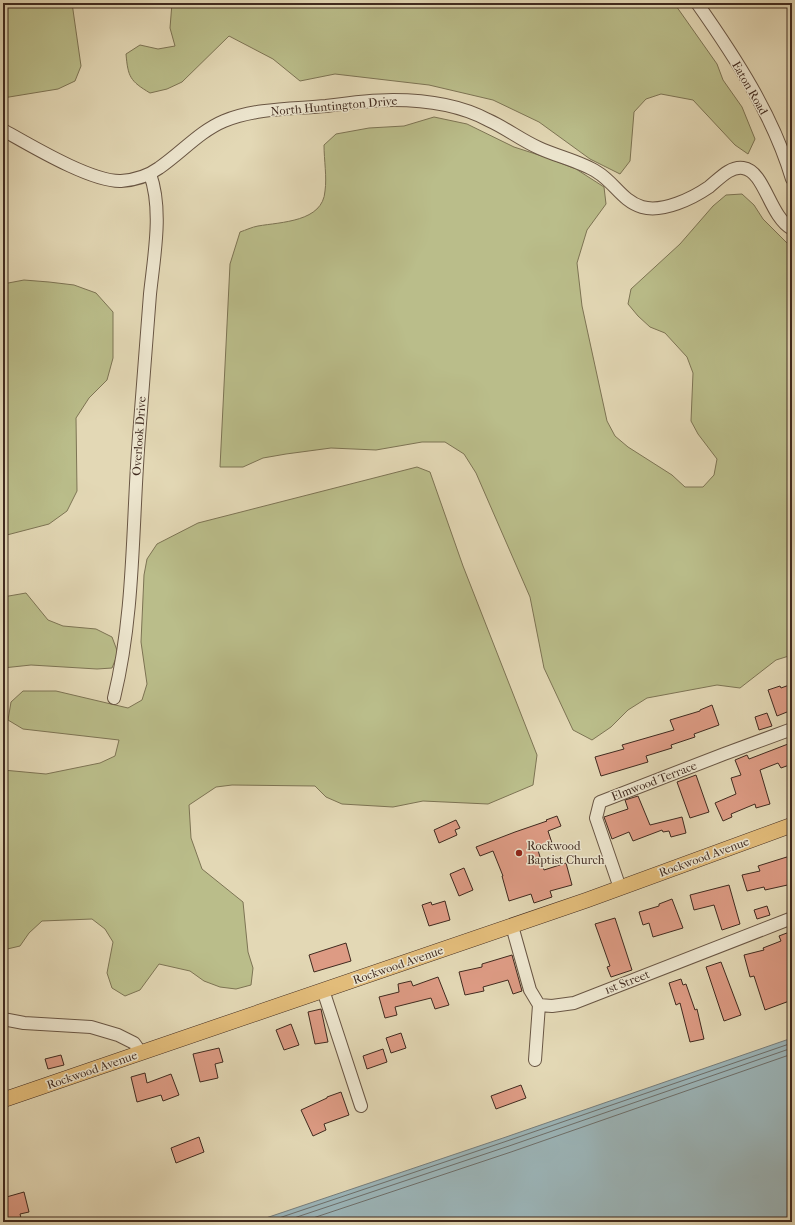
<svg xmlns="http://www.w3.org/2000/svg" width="795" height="1225" font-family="'IM FELL French Canon',serif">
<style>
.green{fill:#babd8a;stroke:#7d7454}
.water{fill:#9cb6ba;stroke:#777e7c}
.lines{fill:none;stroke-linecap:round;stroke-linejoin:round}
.shore{stroke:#6e706c;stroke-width:1}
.building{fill:#dd9b84;stroke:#402a1f}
.minor-casing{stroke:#695644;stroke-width:14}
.major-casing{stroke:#402a1f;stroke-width:16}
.minor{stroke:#ede6cf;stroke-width:12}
.major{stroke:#e2bc7a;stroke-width:15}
.poi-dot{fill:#8f2418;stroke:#ede6cf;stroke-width:1.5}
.labels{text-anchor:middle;stroke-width:3;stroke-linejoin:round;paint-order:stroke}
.street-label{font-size:12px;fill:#402a1f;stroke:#ede6cf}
.poi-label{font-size:12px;fill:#402a1f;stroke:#ede6cf;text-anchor:start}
</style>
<rect width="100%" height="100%" fill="#e3d8b5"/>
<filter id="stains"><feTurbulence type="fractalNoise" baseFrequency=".005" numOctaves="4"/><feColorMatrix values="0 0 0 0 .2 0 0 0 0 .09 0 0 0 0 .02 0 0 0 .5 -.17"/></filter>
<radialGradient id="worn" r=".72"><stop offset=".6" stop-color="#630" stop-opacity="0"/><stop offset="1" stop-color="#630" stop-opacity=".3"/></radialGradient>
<path class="green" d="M3,3h69l9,63 -6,15 -17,8 -55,9z
M172,3h502l43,61 6,16 19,27 13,32 -7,15 -13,-9 -42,-45 -32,-6 -15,5 -12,13 -4,49 -10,13 -30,-15 -51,-37 -46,-22 -64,-15 -94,-11 -35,7 -27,-22 -44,-23 -47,46 -15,7 -17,4c-20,-12 -22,-16 -24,-39l14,-9 18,4 17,-3 -5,-18z
M434,117l33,7 47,23 31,10 31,12 28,18 2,17 -19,26 -10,33 5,43 25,115 8,15 13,11 44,28 13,12h18l11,-12 3,-16 -19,-25 -7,-13 2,-48 -6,-16 -22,-24 -15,-6 -12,-11 -10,-12 3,-15 49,-45 33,-38 13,-11 16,-1 12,11 9,14 25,25 4,12v399l-16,5 -36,28 -23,-3 -70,13 -19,12 -17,17 -19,13 -19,-10 -29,-62 -14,-71 -54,-124 -12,-19 -19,-12h-23l-46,8 -45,-2 -45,6 -23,4 -20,9h-23l10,-203 10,-32c6,-2 12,-5 18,-6 23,-4 65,-4 67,-35 2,-14 -1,-31 -1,-46l12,-11 33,-6 35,-2z
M24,280l25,2 25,3 22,8 17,19v46l-6,22 -18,18 -13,20 1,73 -10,20 -18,13 -46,12v-252z
M417,467l13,5 33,94 74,189 -4,30 -45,19 -65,-3 -30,6 -51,-3 -16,-7 -11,-11 -83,-1 -16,2 -27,18 2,33 11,31 41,33 5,50 5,16 -2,17 -15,4 -16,-2 -16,-6 -14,-10 -31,-7 -19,26 -15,6 -13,-8 -5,-15 6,-31 -8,-13 -13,-10 -50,2 -13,12 -9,13 -17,4v-180l43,4 54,-11 15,-7 4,-16 -96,-11 -15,-9 3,-18 12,-11h33l72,17 14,-8 5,-16 -6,-42 3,-67 3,-16 10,-15 41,-21z
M26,593l22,27 15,6 33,3 16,8 6,16 -6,15 -15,1 -66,-4 -28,3v-71z"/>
<path class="water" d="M792,1038v184h-538l252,-85z"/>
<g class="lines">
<path class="shore" d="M267,1222l240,-81 285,-98
M282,1222l227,-76 283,-98
M301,1222l210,-70 281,-98"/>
</g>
<path class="building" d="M792,684v26l-15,6 -9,-26 12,-4 1,2z
M712,705l7,20 -25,9 1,3 -24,8 1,3 -26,8 2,6 -47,14 -6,-19 29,-8 -2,-4 52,-15 -4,-10 30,-9v-1z
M767,713l5,13 -13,4 -4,-13z
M788,744l4,9v11l-11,4 -3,-5 -18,7 10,34 -14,4 -1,-4 -24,10 1,3 -9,4 -8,-18 21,-9 -5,-16 10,-3 -6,-15 12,-5 2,4z
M696,775l13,37 -19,6 -13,-36z
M638,796l12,29 32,-8 4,16 -15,4 -2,-6 -6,1 -1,-2 -29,11 -4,-9 -17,7 -8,-22 24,-8 -3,-9z
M557,816l4,10 -13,5 4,12 -15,4 7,23 22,-7 6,22 -22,6 2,6 -18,6 -3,-9 -22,7 -7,-25h1l-10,-25 -13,5 -4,-9 39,-15 32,-11 -1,-1z
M456,820l4,8 -5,2 2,5 -18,8 -5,-13z
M790,856l2,9v19l-27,6 -1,-3 -17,4 -5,-16 18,-4 -2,-5z
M464,868l9,22 -14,6 -9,-22z
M729,885l11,39 -18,6 -8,-25 -20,5 -4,-15z
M672,899l11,29 -30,9 -4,-14 -6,2 -4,-13 20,-6v-2z
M445,901l5,19 -21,6 -7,-21 9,-3 1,3z
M767,906l3,9 -13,4 -3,-9z
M615,918l17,52 -21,7 -4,-10 3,-1 -15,-42z
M792,931v69l-27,10 -11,-34 -4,1 -6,-22 20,-5 -1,-2 18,-7 -2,-5z
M346,943l5,18 -37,11 -5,-17z
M512,955l10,36 -9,3 -5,-14 -25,7 1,4 -19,4 -6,-23 23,-5v-3z
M721,962l20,53 -17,6 -18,-54z
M438,977l11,28 -14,4 -4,-11 -36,9 2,8 -12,3 -6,-21 20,-5 -1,-8 13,-3 2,5z
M681,979l2,6 3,-1 9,26 2,-1 7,30 -14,3 -10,-39 -4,2 -7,-22z
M321,1009l7,33 -13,2 -7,-32z
M291,1024l8,21 -15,5 -8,-20z
M401,1033l5,15 -15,5 -5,-15z
M219,1048l4,14 -8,2 3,14 -18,4 -7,-28z
M383,1049l4,13 -20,7 -4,-13z
M61,1055l3,10 -16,4 -3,-10z
M145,1073l2,10 24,-9 8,21 -16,6 -2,-6 -24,7 -6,-25z
M521,1085l5,13 -30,11 -5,-13z
M341,1092l8,23 -25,9 2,6 -13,6 -12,-26 26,-12v-1z
M199,1137l5,15 -28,11 -5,-15z
M24,1192l5,20 -9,2 1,4 -18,4v-24z"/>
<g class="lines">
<defs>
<path id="minor" d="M697,3c38,54 76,112 95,176
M3,130c27,15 88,52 118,51 14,-1 27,-5 38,-13 22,-15 41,-37 65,-47 32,-13 68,-12 102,-15 22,-3 44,-6 67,-6 31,0 67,5 95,20 18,8 33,20 51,28 17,8 43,14 58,24 17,10 25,29 45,35 21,6 51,-9 67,-20 10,-8 21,-21 34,-19 22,3 26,48 49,61
M114,698c21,-86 18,-175 25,-262 4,-47 7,-95 11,-142 4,-38 13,-84 0,-120
M620,888l-24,-70 4,-16 124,-48 68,-25
M512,926l18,64 9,15 13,1 22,-3 218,-85
M323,990l38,116
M3,1019l21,4 67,4 27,8 16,8 7,10
M535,1060l4,-55"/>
<path id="major" d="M3,1100l584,-200 205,-75"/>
</defs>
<use href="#minor" class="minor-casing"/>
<use href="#major" class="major-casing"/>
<use href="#minor" class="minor"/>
<use href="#major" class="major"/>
</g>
<circle class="poi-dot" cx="519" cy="853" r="4"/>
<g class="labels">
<g class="street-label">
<text transform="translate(750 88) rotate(60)" y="4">Eaton Road</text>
<text transform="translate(334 106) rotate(-5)" y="4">North Huntington Drive</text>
<text transform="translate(139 436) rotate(-86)" y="4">Overlook Drive</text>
<text transform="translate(654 781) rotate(-21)" y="4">Elmwood Terrace</text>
<text transform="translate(704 857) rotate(-20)" y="4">Rockwood Avenue</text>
<text transform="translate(398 965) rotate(-19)" y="4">Rockwood Avenue</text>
<text transform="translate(627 982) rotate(-21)" y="4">1st Street</text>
<text transform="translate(92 1070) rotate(-19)" y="4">Rockwood Avenue</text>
</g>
<g class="poi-label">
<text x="527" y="850">Rockwood<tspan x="527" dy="14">Baptist Church</tspan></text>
</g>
</g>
<rect width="795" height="1225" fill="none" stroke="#e3d8b5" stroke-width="16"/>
<rect x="4" y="4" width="787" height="1217" fill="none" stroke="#402a1f" stroke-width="2"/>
<rect x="8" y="8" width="779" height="1209" fill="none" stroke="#402a1f"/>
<rect width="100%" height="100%" filter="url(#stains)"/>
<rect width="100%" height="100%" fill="url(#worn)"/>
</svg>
